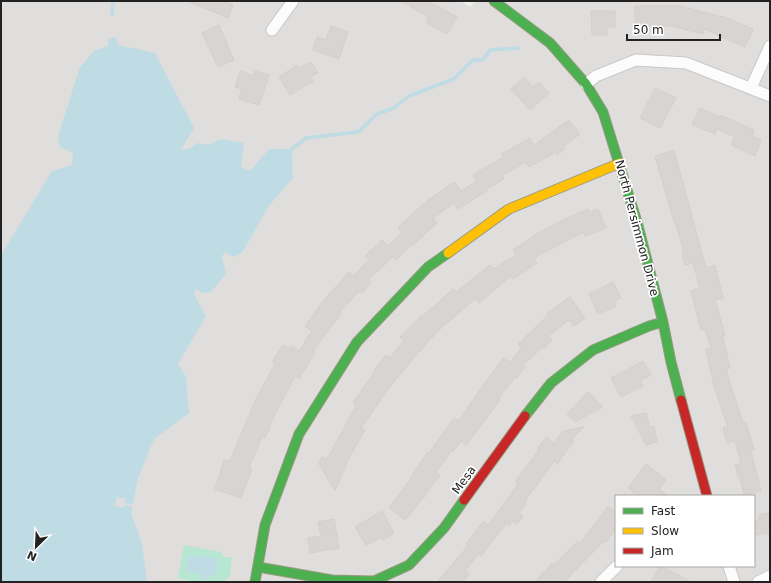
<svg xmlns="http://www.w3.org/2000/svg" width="771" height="583" font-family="'DejaVu Sans',sans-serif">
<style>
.residential{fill:#dfdedc;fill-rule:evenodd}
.pitch{fill:#b7e6d2}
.water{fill:#bfdbe3}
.pier{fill:#dedddd}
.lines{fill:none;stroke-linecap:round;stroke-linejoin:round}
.stream{stroke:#bfdbe3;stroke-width:3.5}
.building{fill:#d7d4d2;stroke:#d3d0cc}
.street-casing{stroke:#c9c8c7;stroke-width:13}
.fast-casing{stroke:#999a82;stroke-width:11}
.slow-casing{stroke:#999a82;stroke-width:11}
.jam-casing{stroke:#999a82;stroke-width:11}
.street{stroke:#fdfcfc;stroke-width:11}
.fast{stroke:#4caf50;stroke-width:9}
.slow{stroke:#ffc107;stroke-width:9}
.jam{stroke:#c62828;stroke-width:9}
.labels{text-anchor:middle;stroke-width:3.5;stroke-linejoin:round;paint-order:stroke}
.street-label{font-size:12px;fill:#222;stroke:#fff}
</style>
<rect width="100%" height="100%" fill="#f0eeeb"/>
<path class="residential" d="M1,1h459l10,6 5,-6h295v581h-769zM616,496h138v70h-138z"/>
<path class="pitch" d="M184,545l37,7 3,5h8l-2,19 -7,6h-26l-19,-4z"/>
<path class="water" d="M113,37l3,1 2,7 37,8 39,75 -13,21h8l8,-6 12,2 11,-6 24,4 -3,24 9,4 19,-22h23l1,29 -25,29 -26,46 -9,4 -8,-5 -3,4 4,18 -15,18 -8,1 -7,-4 -2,5 12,22 -28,48 8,13 3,36 -35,26 -16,39 -7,36 11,29 5,39h-146v-327l51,-84 20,-6 1,-12 -13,-6 -2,-11 22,-69 14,-16 14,-5v-6z
M189,555l29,4 -2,14 -5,3h-3l-1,4 -5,-1 1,-4 -17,-3z"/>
<path class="pier" d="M117,497l9,2 -1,4 8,1v3l-8,-2 -1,3 -10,-2z"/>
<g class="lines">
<path class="stream" d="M112,15l1,-14
M292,149l14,-11 52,-6 19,-18 17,-6 15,-12 45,-17 19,-19h10l7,-10 29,-2"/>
</g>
<path class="building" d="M187,1h36l10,4 -5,13z
M401,1h27l29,16 -10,17 -21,-12 3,-5z
M635,6h45l42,11v-1l31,13 -8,18 -41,-18 -1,5 -31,-8h-37z
M591,11h24v16h-8v8h-15z
M219,25l15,35 -16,7 -16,-34z
M331,26l17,6 -9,27 -26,-9 4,-13 9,3z
M311,62l7,11 -8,4 3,4 -23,14 -11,-18 18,-12 3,3z
M240,71l14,5 1,-5 14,4 -10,30 -20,-6 3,-10 -7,-2z
M524,77l9,10 6,-5 10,11 -19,17 -19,-21z
M655,88l21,10 -16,30 -20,-10z
M700,108l19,9 1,-2 34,15 -2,6 9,4 -6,16 -24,-11 4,-8 -18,-8 -2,5 -23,-10z
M569,120l11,14 -17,13 2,2 -8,6 -1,-3 -27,15 -3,-5 -24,13 2,4 -17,10 1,1 -30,19 -4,-6 -21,15 4,5 -24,22 -1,-1 -16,16 -3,-3 -25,23 3,2 -9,11 -3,-2 -20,22 2,1 -28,37 2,1 -16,27 -4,-3 -26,50 1,1 -5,11 -3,-1 -13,30 3,2 -11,29 -26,-9 9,-29 6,1 25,-60 20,-37 -3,-2 11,-17 8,4 1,-3 7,5 13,-20 -7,-5 19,-26 25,-28 4,4 16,-16 -4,-4 17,-16 6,6 14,-13 -4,-6 30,-27 27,-18 6,9 16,-10 -4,-6 31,-18 -2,-3 28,-16 4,7z
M674,150l32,118 9,-3 8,33 -8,2 10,35 -2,1 7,32 -4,1 3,11 14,43 3,-1 8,28 -3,1 10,40 -17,4 -4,-18h-2l-3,-12 6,-1 -6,-24 -8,3 -4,-15 5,-1 -14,-41 -8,-37 5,-1 -6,-19 -4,1 -10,-39 9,-3 -7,-25 -8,2 -3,-12 2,-1 -8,-28 -1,1 -20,-69z
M588,209l1,3 9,-3 8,19 -21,8 -2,-4 -49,26 3,5 -24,16 -2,-3 -32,27 -4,-4 -37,32 -27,30 -22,27 -28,40 4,2 -13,23h-1l-16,38 -16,-27 3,-7 5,2 29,-53 -3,-3 22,-32 -1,-1 12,-15 4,3 14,-17 -4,-4 22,-22 1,1 30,-27 3,3 34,-27 3,4 23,-14 -3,-5 22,-15 32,-17z
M613,282l8,16 -7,3 2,5 -18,8 -9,-20z
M570,297l15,21 -11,8 -5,-6 -21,16 4,4 -8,8 -1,-1 -20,18 2,2 -8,11 -2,-1 -17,22 2,1 -34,45 -5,-4 -8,11 -1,-2 -16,22 4,3 -15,20h1l-21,25 -16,-12 25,-34 -1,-1 15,-21 1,1 25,-35 4,3 45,-63 7,5 11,-15 -3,-4 30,-29 -1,-2z
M643,361l8,14 -11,6 3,5 -22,11 -10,-19z
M588,392l15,15 -28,15 -8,-8z
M646,413l4,14 4,-1 3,16 -11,3 -15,-29z
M584,427l-12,12 2,2 -17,23 -2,-3 -31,41 2,1 -7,10 4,3 -6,8 -4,-3 -4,5 -3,-2 -25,32 -2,-2 -14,16 5,4 -8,8h-25l31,-36 -2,-2 18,-23 4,4 30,-41 -3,-2 24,-32 -2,-1 9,-12 8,6 9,-12z
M646,464l20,16 -7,9 9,7h-30l-10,-8z
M608,506l8,6v17l-10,13 -2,-1 -40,41h-29l17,-19 2,2 24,-24 2,2z
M382,511l12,22 -11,7 -2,-3 -15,8 -11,-18z
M769,513l1,20 -16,2v-14l5,-1v-5z
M334,519l5,29 -29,5 -2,-15 13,-2 -3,-14z
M660,566h2l29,16h-40z"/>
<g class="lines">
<defs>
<path id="street" d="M272,30l21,-29
M586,84l10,-8 40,-16 50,3 84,33
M751,88l19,-42
M729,566l5,16
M601,582l16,-16
M758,582l12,-6"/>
<path id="fast" d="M494,1l56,42 36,41 17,28 34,110 26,100 8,40 10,38
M525,416l26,-33 42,-33 56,-24 14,-4
M258,567l74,13 42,1 35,-16 35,-37 20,-28
M255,582l10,-57 34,-91 58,-92 71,-75 20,-14"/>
<path id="slow" d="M448,253l61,-44 111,-46"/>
<path id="jam" d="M681,400l26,96
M464,500l61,-84"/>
</defs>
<use href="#street" class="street-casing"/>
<use href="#fast" class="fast-casing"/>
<use href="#slow" class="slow-casing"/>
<use href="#jam" class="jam-casing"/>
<use href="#street" class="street"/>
<use href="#fast" class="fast"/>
<use href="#slow" class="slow"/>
<use href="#jam" class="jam"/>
</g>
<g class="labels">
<g class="street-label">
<text transform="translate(637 228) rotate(75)" y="4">North Persimmon Drive</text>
<text transform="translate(464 480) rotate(-54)" y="4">Mesa</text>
</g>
</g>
<rect width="771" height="583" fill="none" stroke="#222222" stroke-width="4"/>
<rect x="615" y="495" width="140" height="72" fill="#ffffff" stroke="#a7a7a7"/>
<rect x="623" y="508" width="20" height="6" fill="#4caf50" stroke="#a7a7a7"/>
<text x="651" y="515" font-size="12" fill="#222222">Fast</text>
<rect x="623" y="528" width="20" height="6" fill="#ffc107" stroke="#a7a7a7"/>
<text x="651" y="535" font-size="12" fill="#222222">Slow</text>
<rect x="623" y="548" width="20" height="6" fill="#c62828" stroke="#a7a7a7"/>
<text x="651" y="555" font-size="12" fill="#222222">Jam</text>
<g transform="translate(36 547) rotate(204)" stroke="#ffffff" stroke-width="3" paint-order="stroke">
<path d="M0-3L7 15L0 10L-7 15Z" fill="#222222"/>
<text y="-6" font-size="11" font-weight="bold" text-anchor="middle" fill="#222222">N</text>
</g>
<path d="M627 34v6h93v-6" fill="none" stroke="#222222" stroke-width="2"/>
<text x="633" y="34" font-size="12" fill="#222222" stroke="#ffffff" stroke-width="3" paint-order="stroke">50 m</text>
</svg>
